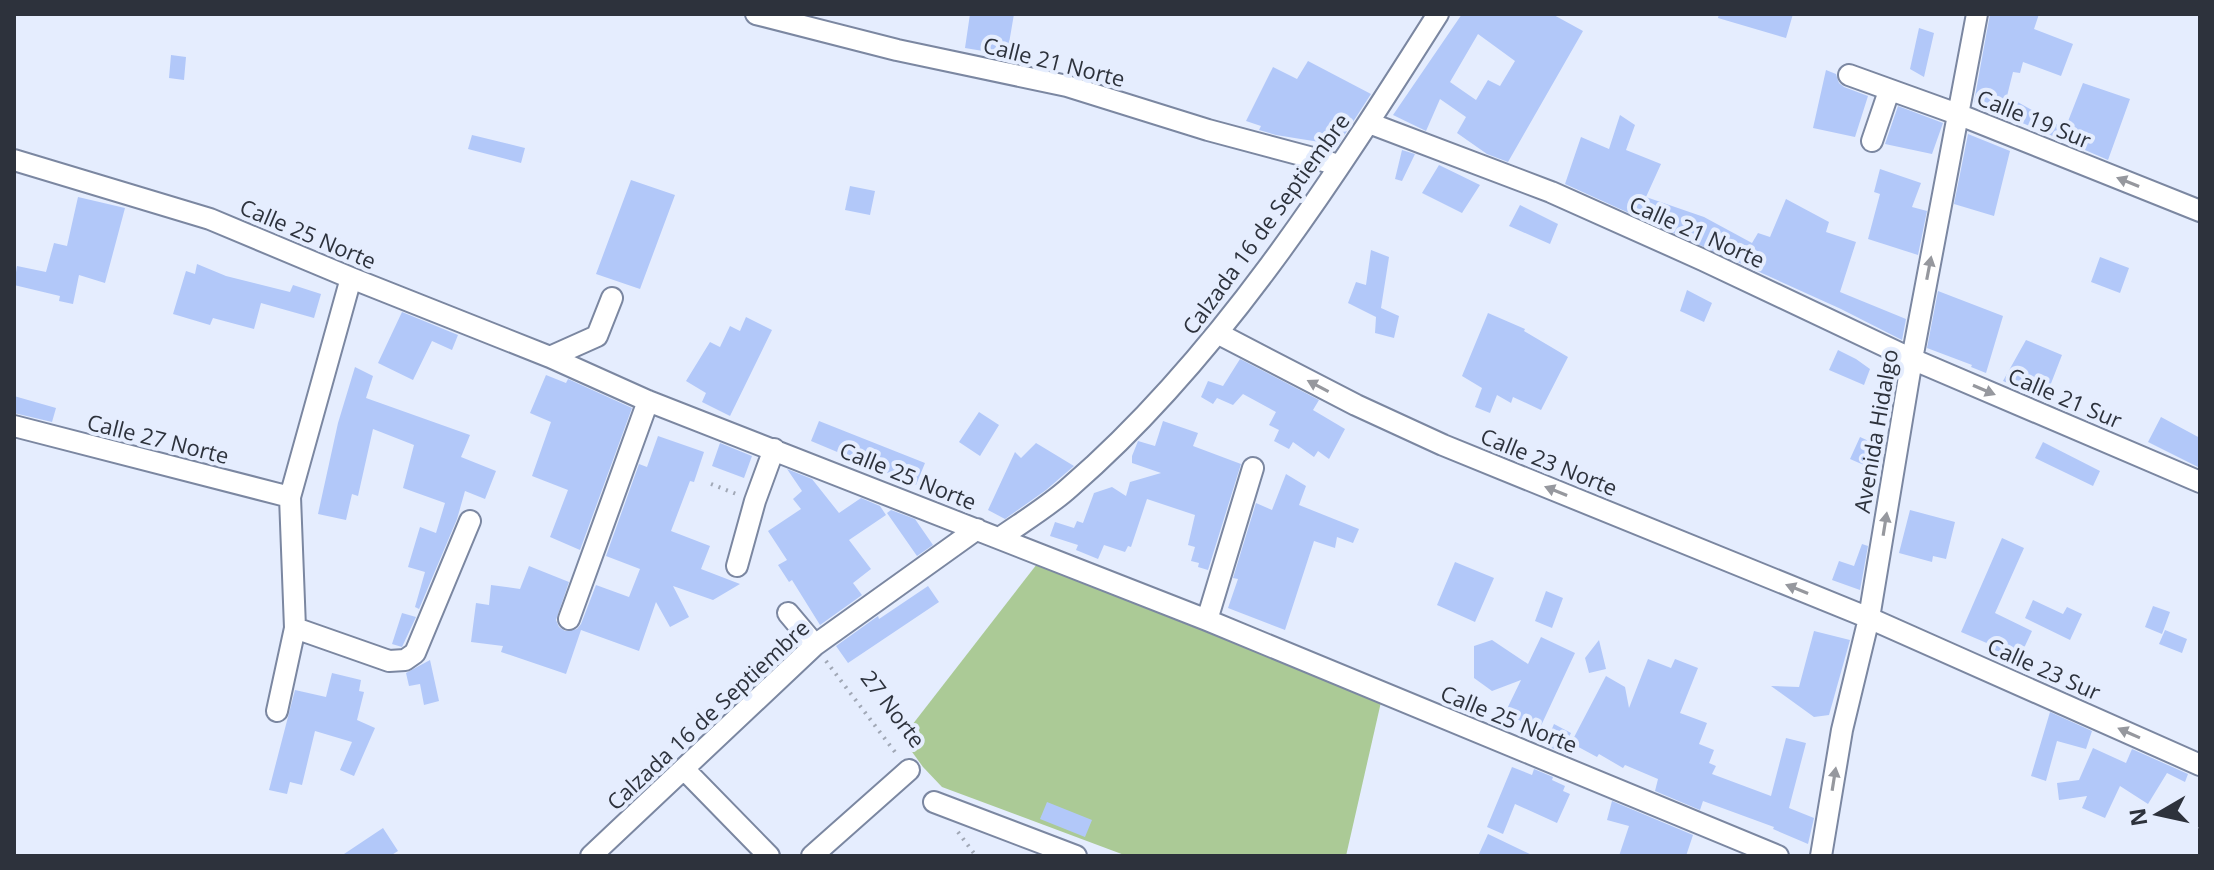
<svg xmlns="http://www.w3.org/2000/svg" width="2214" height="870" font-family="'Open Sans',sans-serif">
<style>
.green{fill:#abca96}
.building{fill:#b2c8f9;fill-rule:evenodd}
.lines{fill:none;stroke-linecap:round;stroke-linejoin:round}
.minor-casing{stroke:#7b87a1;stroke-width:24}
.path{stroke:#a1a8b6;stroke-width:4;stroke-dasharray:2 6;stroke-linecap:butt}
.minor{stroke:#fff;stroke-width:20}
.oneway{fill:#96989e}
.labels{text-anchor:middle;stroke-width:8;stroke-linejoin:round;paint-order:stroke}
.street-label{font-size:22px;fill:#2d323c;stroke:#e5edfe}
</style>
<rect width="100%" height="100%" fill="#e5edfe"/>
<path class="green" d="M1037,564l344,138 -35,154h-219l-185,-69 -19,-20 -21,-29z"/>
<path class="building" d="M970,14h44l-7,41 -42,-7z
M1462,14h90l31,17 -75,131 -21,-8 -30,-21 9,-16 -26,-18 -14,32 -33,-16zM1478,34l37,27 -15,25 -12,-6 -12,20 -26,-18z
M1719,14h74l-7,24 -68,-20z
M1990,14h49l-5,15 39,15 -12,32 -38,-14 -3,11 -7,-1 -6,24 58,33 18,-46 47,16 -22,61 -134,-58z
M1919,28l15,5 -10,44 -14,-8z
M171,55l15,2 -2,23 -15,-2z
M1308,61l63,33 -33,51 -62,-10 -17,-5 2,-4 -15,-5 27,-54 24,12z
M1826,70l10,4 3,9 5,4 24,9 -13,41 -42,-9z
M1898,106l45,17 -11,31 -47,-10z
M1620,115l15,10 -9,25 35,14 -15,33 58,20 48,26 6,-10 12,4 16,-38 43,23 -3,10 30,10 -16,50 66,27 -4,21 -61,-31 -276,-125 16,-47 28,12z
M1968,134l42,17 -16,65 -40,-12z
M472,135l53,13 -4,15 -53,-14z
M1402,150l13,4 -13,27 -7,-2z
M1439,165l41,20 -18,28 -40,-20z
M1880,169l41,14 -9,24 15,4 -9,44 -50,-16 12,-45 -6,-2z
M631,180l44,15 -35,94 -44,-15z
M850,186l25,5 -5,24 -25,-5z
M78,197l47,11 -20,75 -26,-8 -6,29 -14,-3 1,-5 -46,-11 3,-19 29,6 8,-29 13,3z
M1520,205l38,19 -8,20 -41,-18z
M1371,250l18,7 -8,51 18,8 -5,22 -19,-5 1,-16 -28,-14 8,-21 10,3z
M2100,257l29,11 -9,25 -29,-11z
M197,264l29,12 64,16 3,-7 28,9 -7,24 -53,-15 -7,26 -41,-11 -3,7 -37,-11 13,-43 9,3z
M1687,290l25,13 -8,19 -24,-11z
M1938,291l65,25 -17,57 -15,-6 1,-2 -45,-17z
M402,312l56,23 -6,15 -20,-9 -19,39 -35,-17z
M1488,313l37,16 -1,2 44,26 -27,53 -28,-13 -2,6 -14,-8 -7,18 -15,-6 7,-19 -20,-12z
M746,317l26,13 -42,86 -28,-14 4,-9 -20,-12 24,-39 10,5 10,-21 10,5z
M2026,340l36,15 -17,44 -42,-18z
M1838,350l18,9 14,10 -6,16 -35,-15z
M1240,359l79,41 -6,10 32,19 -16,30 -11,-8 -4,6 -21,-15 -4,7 -15,-8 5,-11 -10,-5 7,-13 -33,-18 -10,11 -16,-7 -4,6 -12,-7 7,-16 15,5z
M355,367l18,9 -7,22 104,37 -9,22 35,14 -11,28 -20,-8 -8,28 -38,90 -4,-2 10,-35 -17,-5 12,-40 16,6 9,-30 -42,-15 11,-43 -41,-16 -15,67 -6,-2 -6,26 -28,-6 20,-91z
M546,375l20,8 2,-4 64,29 -52,142 -30,-13 18,-47 -36,-14 19,-54 -21,-9z
M14,396l42,12 -4,14 -38,-9z
M979,412l20,13 -19,31 -21,-14z
M2161,417l39,21v30l-52,-26z
M819,421l106,42 -9,22 -105,-44z
M1163,421l35,12 -5,13 48,18 -33,106 -10,-3 1,-4 -8,-2 4,-14 -7,-2 7,-30 -48,-16 -16,48 -3,-1 -3,6 -21,-7 -6,14 -22,-9 2,-5 -28,-9 5,-14 19,6 3,-7 6,2 11,-30 18,-6 14,9 4,-14 31,-9 -29,-10v-7l6,-15 17,5z
M658,436l46,16 -10,30 -4,-1 -19,50 39,15 -9,23 39,15 -27,16 -40,-14 16,31 -19,10 -14,-25 -17,49 -58,-21 -15,44 -65,-22 2,-6 -32,-4 5,-39 13,2 2,-20 29,4 9,-23 40,16 -13,38 3,7 6,4 12,-2 4,-5 15,-39 33,12 11,-28 -34,-13 33,-92 8,3z
M1860,437l24,11 -4,24 -30,-13z
M2043,442l57,29 -7,15 -58,-28z
M720,443l32,13 -8,22 -32,-12z
M1036,443l38,23 -28,24 -41,29 -17,-9 27,-58 6,6z
M787,469l25,10 27,34 22,-15 19,8 6,9 -37,25 22,29 -18,14 9,12 -42,30 -28,-45 -3,2 -11,-17 9,-5 -19,-29 33,-22 -8,-10 9,-8z
M1286,474l20,12 -7,19 60,24 -6,14 -16,-6 -2,11 -21,-7 -29,89 -57,-22 10,-29 -5,-1 23,-75 16,7z
M891,510l24,9 18,26 -16,11 -30,-43z
M1910,510l45,12 -9,37 -13,-3 -1,6 -33,-9z
M2002,538l22,10 -29,65 37,18 -15,32 -23,-11 2,-5 -35,-15z
M1862,544l6,2 -8,44 -28,-10 7,-19 15,5z
M1455,562l39,16 -19,44 -38,-17z
M928,586l11,16 -91,61 -12,-17 42,-30 1,3z
M1546,591l17,7 -11,30 -17,-7z
M2033,600l30,14 4,-7 15,7 -12,26 -45,-22z
M2153,606l17,6 -8,22 -17,-7z
M402,613l14,4 -14,30 -10,-3z
M2165,630l22,9 -5,14 -23,-9z
M1814,631l36,9 -21,75 -15,2 -43,-31 28,1z
M1541,637l34,16 -36,77 -34,-17 16,-33 -29,11 -18,-13v-32l18,-6 36,24z
M1599,640l7,29 -17,4 -4,-15z
M1648,659l23,9 4,-9 23,9 -18,45 27,10 -8,21 15,6 -5,13 7,3 -4,8 59,22 15,-58 20,5 -17,65 25,10 -6,26 -35,-15 1,-2 -71,-26 -3,9 -45,-19 3,-12 -33,-14 -2,3 -24,-14 -2,3 -26,-14 35,-67 19,11 4,21z
M430,660l9,41 -15,4 -4,-21 -11,2 -3,-13z
M332,673l29,7 -2,11 5,1 -7,28 18,8 -21,48 -14,-6 12,-28 -37,-11 -13,54 -12,-3 -3,12 -18,-4 26,-100 31,7z
M2050,712l42,19 -6,18 -29,-8 -11,40 -15,-5z
M1554,724l17,9 -10,19 -16,-7z
M2093,748l33,15 6,-14 56,25 -3,8 -18,-9 -19,31 -28,-18 -15,32 -23,-10 5,-12 -28,4 -2,-17 22,-3z
M1512,767l20,8 2,-6 19,8 -1,3 13,6 -2,5 7,3 -13,29 -42,-19 -12,30 -16,-7z
M1612,801l81,34 -7,21h-67l10,-30 -22,-6z
M1047,802l45,18 -7,17 -45,-18z
M383,828l15,23 -8,5h-49z
M1488,834l46,22h-56z"/>
<g class="lines">
<defs>
<path id="minor" d="M756,14l141,36 170,36 141,44 131,35
M1849,75l111,40 240,96
M1369,123l182,69 152,68 209,99 288,123
M1872,141l17,-50
M14,160l196,59 141,59 199,79 98,44 559,219 571,236
M1219,334l137,71 87,40 426,173 331,147
M550,357l47,-21 15,-38
M14,426l276,71
M1001,537c23,-16 48,-31 69,-50 150,-130 262,-306 368,-473
M737,566l18,-65 19,-52
M788,613l27,32
M569,619l79,-218
M1207,620l46,-152
M295,628l94,33 16,-1 10,-7 55,-132
M277,711l18,-83 -5,-131 61,-219
M684,769l85,87
M934,802l142,54
M591,856l224,-211 162,-116
M812,856l97,-86
M1821,856l21,-126 27,-112 43,-259 65,-345"/>
</defs>
<use href="#minor" class="minor-casing"/>
<path class="path" d="M711,484l28,11
M826,661l72,95
M958,832l18,24"/>
<use href="#minor" class="minor"/>
</g>
<defs><path id="oneway-solid" d="M-6-.8H1V-3.2L6.5 0L1 3.2V.8H-6Z" transform="scale(2)"/></defs>
<g class="oneway">
<use href="#oneway-solid" transform="translate(2128 182) rotate(-158)"/>
<use href="#oneway-solid" transform="translate(1929 268) rotate(-79)"/>
<use href="#oneway-solid" transform="translate(1318 386) rotate(-152)"/>
<use href="#oneway-solid" transform="translate(1984 390) rotate(23)"/>
<use href="#oneway-solid" transform="translate(1556 491) rotate(-158)"/>
<use href="#oneway-solid" transform="translate(1885 524) rotate(-81)"/>
<use href="#oneway-solid" transform="translate(1797 589) rotate(-158)"/>
<use href="#oneway-solid" transform="translate(2129 733) rotate(-156)"/>
<use href="#oneway-solid" transform="translate(1834 779) rotate(-81)"/>
</g>
<g class="labels">
<g class="street-label">
<text transform="translate(1054 62) rotate(14)" y="8">Calle 21 Norte</text>
<text transform="translate(2034 119) rotate(22)" y="8">Calle 19 Sur</text>
<text transform="translate(1266 224) rotate(-54)" y="8">Calzada 16 de Septiembre</text>
<text transform="translate(1697 232) rotate(24)" y="8">Calle 21 Norte</text>
<text transform="translate(308 234) rotate(23)" y="8">Calle 25 Norte</text>
<text transform="translate(2065 398) rotate(23)" y="8">Calle 21 Sur</text>
<text transform="translate(1876 431) rotate(-80)" y="8">Avenida Hidalgo</text>
<text transform="translate(158 439) rotate(14)" y="8">Calle 27 Norte</text>
<text transform="translate(1549 462) rotate(22)" y="8">Calle 23 Norte</text>
<text transform="translate(908 476) rotate(22)" y="8">Calle 25 Norte</text>
<text transform="translate(2044 669) rotate(24)" y="8">Calle 23 Sur</text>
<text transform="translate(893 709) rotate(53)" y="8">27 Norte</text>
<text transform="translate(708 715) rotate(-43)" y="8">Calzada 16 de Septiembre</text>
<text transform="translate(1509 719) rotate(22)" y="8">Calle 25 Norte</text>
</g>
</g>
<rect width="2214" height="870" fill="none" stroke="#2d323c" stroke-width="32"/>
<g transform="translate(2158 814) rotate(261)" stroke="#e5edfe" stroke-width="6" paint-order="stroke">
<path d="M0-6L14 30L0 20L-14 30Z" fill="#2d323c"/>
<text y="-12" font-size="22" font-weight="bold" text-anchor="middle" fill="#2d323c">N</text>
</g>
</svg>
